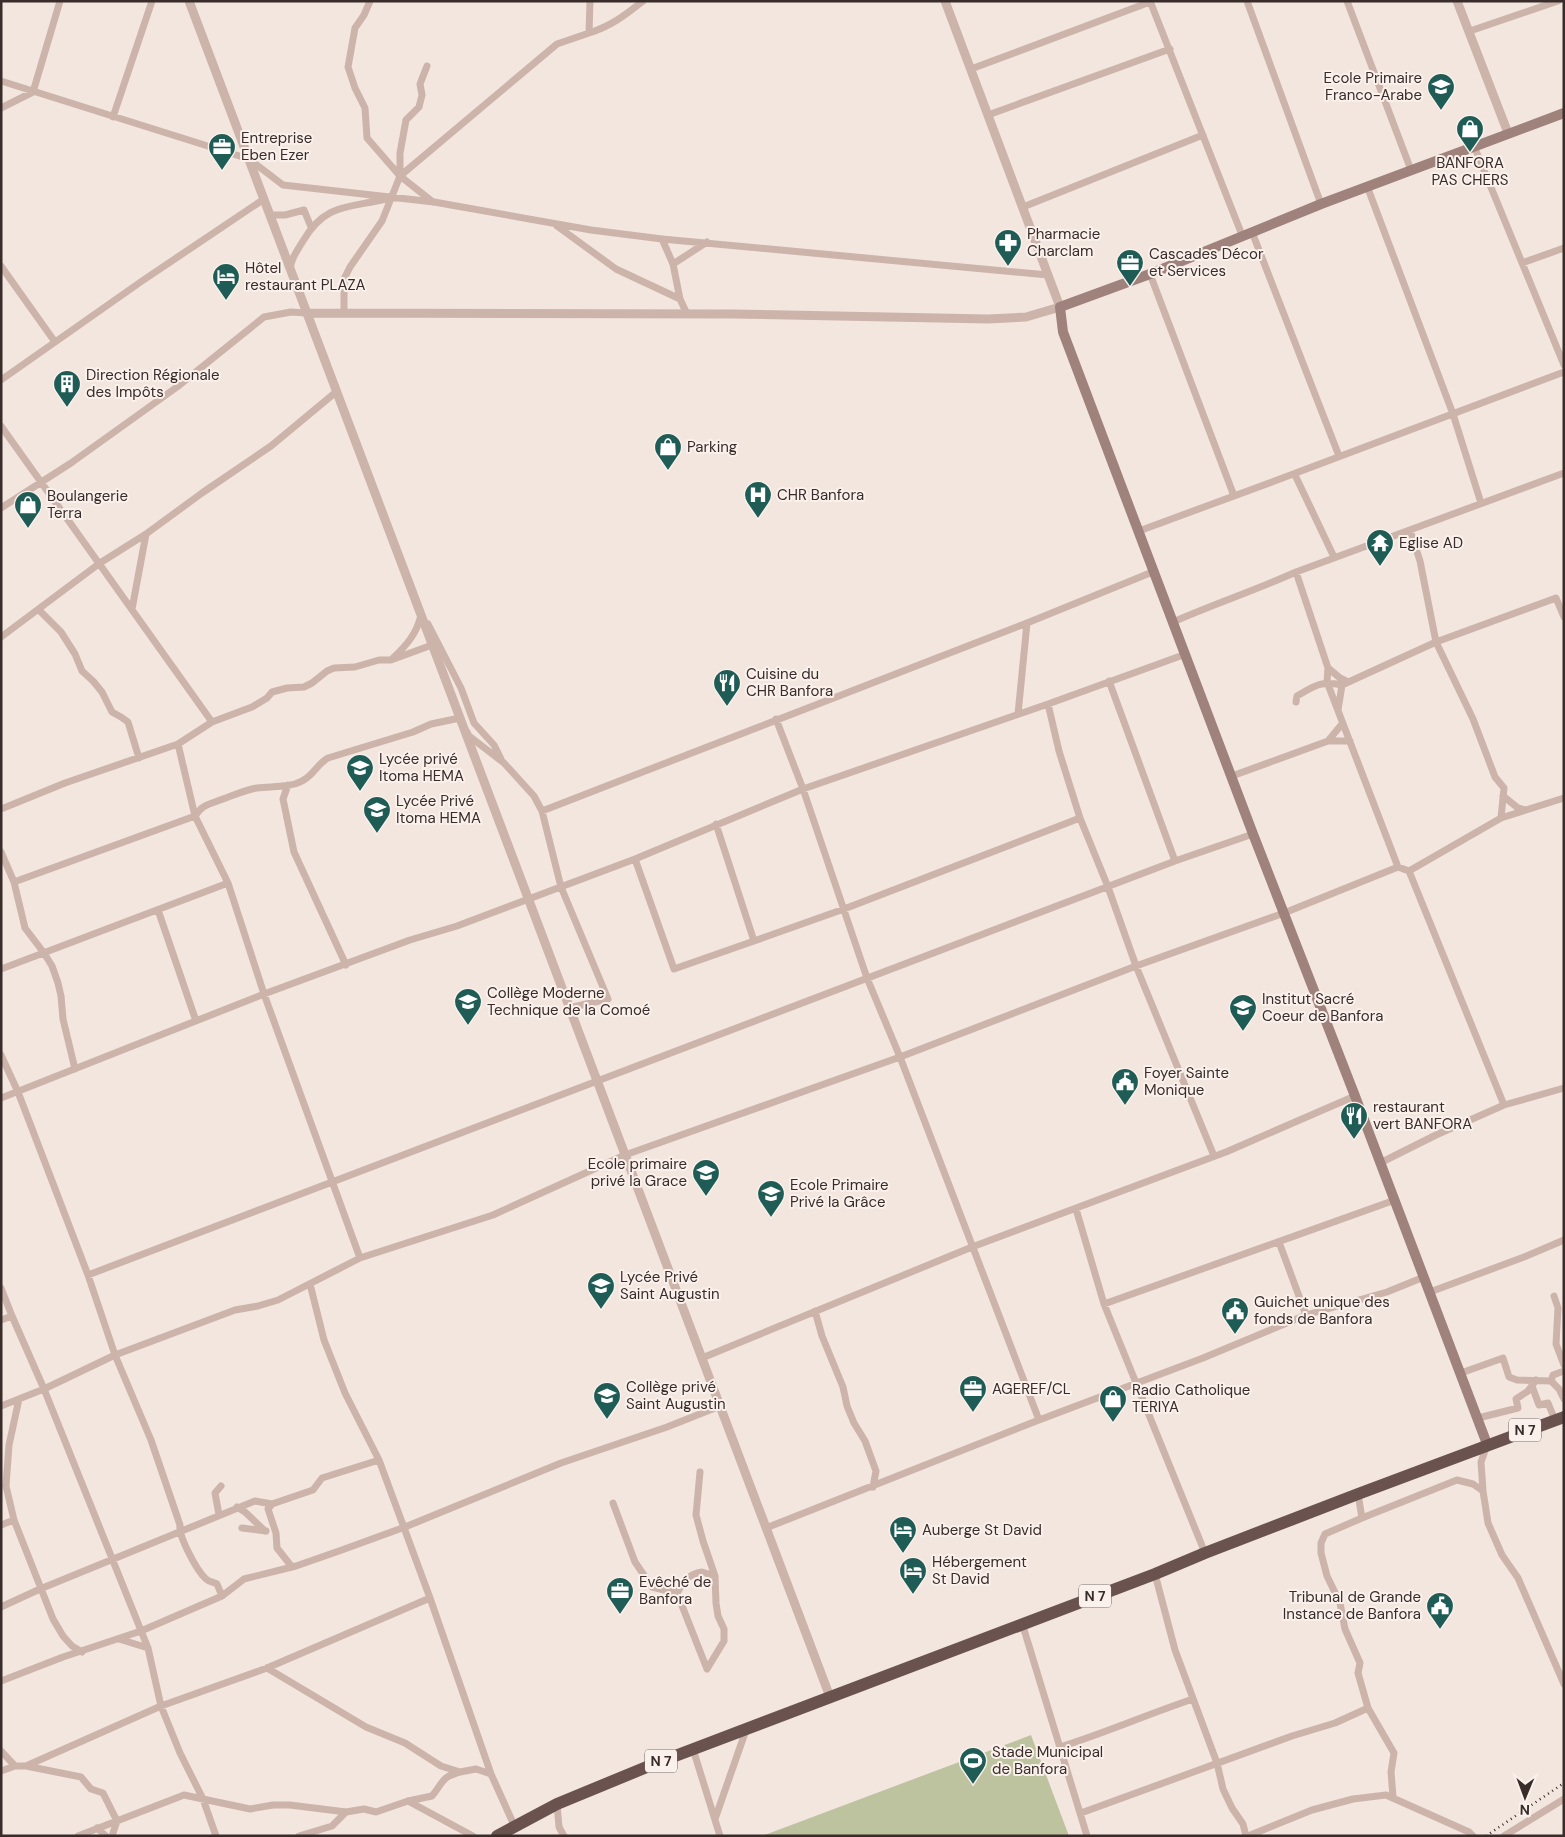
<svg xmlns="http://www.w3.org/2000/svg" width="1565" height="1837" font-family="'DM Sans',sans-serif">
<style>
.green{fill:#bdc39f}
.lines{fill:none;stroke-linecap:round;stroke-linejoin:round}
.minor{stroke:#ccb4ab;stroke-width:7}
.tertiary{stroke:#ccb4ab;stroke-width:9}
.secondary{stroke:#a0827c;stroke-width:10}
.trunk{stroke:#6a524e;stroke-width:12}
.rail{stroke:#392c2a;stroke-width:2.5;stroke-dasharray:1 4;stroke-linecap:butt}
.labels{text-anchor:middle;stroke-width:4;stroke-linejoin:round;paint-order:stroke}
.shield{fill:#faf1ec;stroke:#736764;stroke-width:1}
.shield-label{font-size:14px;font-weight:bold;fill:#392c2a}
.poi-label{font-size:15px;fill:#392c2a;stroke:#faf1ec;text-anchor:start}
</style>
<rect width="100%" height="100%" fill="#f3e6df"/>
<path class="green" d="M1031,1735l38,101h-307z"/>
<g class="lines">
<path class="minor" d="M370,1l-6,14 -9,13 -7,39 7,21 10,20 2,30 33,38 33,26
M1150,1l92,234
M1247,1l74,203
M1347,1l64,169
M1470,31l88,-30
M589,33c22,-7 35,-17 54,-32
M971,69l179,-67
M1,81l248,78 34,26 151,17 157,28 71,9 386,36
M1,108l32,-16 27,-91
M988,115l182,-66
M113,117l39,-116
M1474,146l90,219
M400,176l157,-132 32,-11 1,-32
M1367,186l86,228 28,89
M1023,207l180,-72
M270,215h15l19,-5 7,17
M557,226l59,43 64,30 -7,-35 34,-22
M1252,232l87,224
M662,239l11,25
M1522,263l42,-15
M1,266l54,76
M290,269c2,-12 7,-18 13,-28 22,-38 45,-33 83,-42
M1150,274l84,222
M680,299l7,15
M344,313v-34l6,-12 32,-46 18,-45v-23l6,-33 13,-13 3,-12 -2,-11 7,-18
M1,380l141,-99 122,-82
M1,426l211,296
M1295,475l39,82
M1,508l70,-45 106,-76 87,-70 27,-5 15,1
M1410,530l10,31 16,81 37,77 22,58 9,11 -3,30
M1139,531c142,-52 283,-105 425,-159
M1296,572l32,96 -1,14 71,185
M132,609l14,-75
M39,610l22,22 14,22 7,17 11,10 9,11 10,20 9,5 7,5 11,36
M1173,622c41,-18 83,-32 123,-50l268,-99
M428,624l33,64 13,35 20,22 7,14
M1,637l99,-74 46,-29 56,-41 69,-47 65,-54
M393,658c14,-13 24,-25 28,-43
M1328,668l12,10 8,4
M1109,681l66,180
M1296,702l1,-6c19,-11 23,-15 45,-11l94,-43 120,-44 8,19
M1048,704l11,47 21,67 28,69 28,79 78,190
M1338,710l4,-25
M1018,714l9,-91
M776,719l27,70 64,189 33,79 139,363
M467,732l2,4 35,27 30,33 8,15 19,76 47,112 -39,9
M1328,741h22
M178,744l17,72 33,67 36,111 96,264
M1232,776l96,-35 14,-17
M288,785l-5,14 11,53 52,113
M1503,796l15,12 8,2
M1,809l64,-26 113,-39 34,-22 40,-15 15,-9 5,-6 15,-4 17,-1 8,-4 15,-12 7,-3 21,-1 24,-7h12l41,-15
M542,811l485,-188 128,-52
M1,852l13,30 11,46 19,25 8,13 6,17 3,13 2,23 12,50
M635,859l39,110 80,-28 -38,-117
M1409,871l95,234
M14,882l181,-66c8,-12 13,-11 25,-16 13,-4 24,-10 37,-12 15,-2 32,0 45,-7 12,-6 15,-17 26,-23l85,-26 18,-8 29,-6 2,5
M158,910l38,111
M754,941l90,-32 236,-91
M1,969l227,-86
M1,1055l17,37 70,183 27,80 36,85 29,85c-2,11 17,46 26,54 3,3 8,3 11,5l5,12
M1,1098l263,-104 146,-54 47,-14 178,-67 168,-70 245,-85 138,-50
M1380,1163l56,-28 68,-30 60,-17
M1076,1209l28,95 101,249
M1279,1242l27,73
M88,1275l1087,-414 78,-27
M310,1284l14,56 21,53 34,67 51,138 61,176 23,51
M1,1288l11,28 32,73 104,259 13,58 19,47 23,46 13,37
M1430,1292l94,-35 40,-17
M1554,1296l4,12 -2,36 8,21
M1104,1304l291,-104
M815,1311l7,25 21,51 4,19 7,17 11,18 11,30 -3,16
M1,1320l11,-4
M702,1358l270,-111 254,-95 129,-56
M1461,1373l42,-15 6,19 8,3 34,1 8,8 5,10
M1551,1381l2,-6 11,-4
M1532,1386l7,19 9,-2 7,17
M19,1399l-10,46 -3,41 8,34 39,99 10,17 9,10 10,6
M1,1406l43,-17 71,-34 120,-45 23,-4 20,-6 82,-42 133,-43 132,-60 275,-98 236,-91 148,-53 114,-46 11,4 92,-53 63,-20
M1478,1418l40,-10 -2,-9 12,-8 8,-11
M700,1472l-4,43 7,26 12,35
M1483,1491l-2,-29 6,-17
M1358,1494l4,24 -37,16 -4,9v10l6,23 13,27 5,26 15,34 -2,10 10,35 26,45 -3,19 2,25
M613,1503l22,59 17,25 25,6
M272,1504l-4,5 8,24 1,15 15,19
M237,1507l8,5 20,19
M219,1515l-4,-22 6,-7
M1362,1518l95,-38 16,4 10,7 5,32 14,32 16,23 46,106
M1,1525l13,-5
M242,1528l24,3
M766,1528l273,-108 164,-62 103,-43 81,-23 37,-15
M702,1572l13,4 1,27 2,13 6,13v12l-17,28 -30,-76c7,-12 11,-19 25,-21z
M1155,1574l20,76 42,113 6,26 9,19 11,16 3,12
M1,1607l39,-18 215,-88 17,3 41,-14 9,-12 57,-18
M1022,1623l65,213
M119,1639l29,9
M267,1668l99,59 39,16 36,23 19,6 16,-3 15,5
M1,1681l62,-24 78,-26 81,-35 22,-17 52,-13 43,-15 66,-24 156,-64 106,-36 53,-21
M1060,1747c45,-14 88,-33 133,-48
M693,1749l27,87
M1,1751l14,15
M26,1766l55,11 10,12 12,4 14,28 -5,15
M1,1771l14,-5h11l135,-60 106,-38 163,-70
M408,1801l65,35
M557,1804l2,23 5,9
M1081,1813l211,-77 43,-13 33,-15
M715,1819l31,-89
M97,1828l9,8
M78,1836l106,-41 66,14 23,-4h17l56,7 18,-3 12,3 32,-11 24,-5c11,-13 9,-19 28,-24
M299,1836l33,-10 14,-14
M1248,1836l64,-26 41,-11 33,-4 83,37 4,4
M1504,1836l60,-37"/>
<path class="tertiary" d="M189,1l641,1696
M1457,1l51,132
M306,313l427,1 255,5 38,-2 34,-10 -115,-306"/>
<path class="secondary" d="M1487,1444l-132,-348 -102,-262 -190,-502 -3,-25 90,-33 171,-70 243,-91"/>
<path class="trunk" d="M497,1836l60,-32 97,-40 501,-190 50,-21 153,-59 206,-77"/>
<path class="rail" d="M1486,1836l78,-53"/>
</g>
<defs>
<symbol id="school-pin" viewBox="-11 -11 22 30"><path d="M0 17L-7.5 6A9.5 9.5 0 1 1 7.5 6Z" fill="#1f5c55" stroke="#faf1ec"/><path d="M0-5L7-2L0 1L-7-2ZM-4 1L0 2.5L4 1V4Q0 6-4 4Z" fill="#fff"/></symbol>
<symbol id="shop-pin" viewBox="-11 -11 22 30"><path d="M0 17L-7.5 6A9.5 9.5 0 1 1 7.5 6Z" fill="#1f5c55" stroke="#faf1ec"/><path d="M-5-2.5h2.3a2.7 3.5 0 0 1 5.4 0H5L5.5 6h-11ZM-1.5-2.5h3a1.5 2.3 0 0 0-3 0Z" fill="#fff"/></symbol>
<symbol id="office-pin" viewBox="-11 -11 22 30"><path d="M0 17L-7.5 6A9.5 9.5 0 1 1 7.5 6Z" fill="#1f5c55" stroke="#faf1ec"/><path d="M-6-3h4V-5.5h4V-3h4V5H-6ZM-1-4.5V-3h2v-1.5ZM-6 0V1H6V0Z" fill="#fff"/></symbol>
<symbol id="pharmacy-pin" viewBox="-11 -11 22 30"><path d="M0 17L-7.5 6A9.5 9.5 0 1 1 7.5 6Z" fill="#1f5c55" stroke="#faf1ec"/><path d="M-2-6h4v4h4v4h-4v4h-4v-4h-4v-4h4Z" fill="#fff"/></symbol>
<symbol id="hotel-pin" viewBox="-11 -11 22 30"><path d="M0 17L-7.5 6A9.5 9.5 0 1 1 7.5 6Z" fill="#1f5c55" stroke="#faf1ec"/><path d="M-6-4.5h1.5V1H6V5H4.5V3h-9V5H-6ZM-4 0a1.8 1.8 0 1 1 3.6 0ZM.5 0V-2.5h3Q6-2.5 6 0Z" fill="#fff"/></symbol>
<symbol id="building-pin" viewBox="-11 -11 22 30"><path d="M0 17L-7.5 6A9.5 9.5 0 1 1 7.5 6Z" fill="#1f5c55" stroke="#faf1ec"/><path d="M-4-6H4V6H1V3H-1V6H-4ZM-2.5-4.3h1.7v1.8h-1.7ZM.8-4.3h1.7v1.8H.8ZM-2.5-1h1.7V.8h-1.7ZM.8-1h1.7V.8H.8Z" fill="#fff"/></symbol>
<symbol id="hospital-pin" viewBox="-11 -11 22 30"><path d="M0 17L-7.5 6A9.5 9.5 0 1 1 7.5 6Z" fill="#1f5c55" stroke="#faf1ec"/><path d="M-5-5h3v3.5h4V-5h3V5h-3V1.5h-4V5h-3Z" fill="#fff"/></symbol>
<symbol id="temple-pin" viewBox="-11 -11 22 30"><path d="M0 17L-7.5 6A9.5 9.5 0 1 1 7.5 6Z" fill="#1f5c55" stroke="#faf1ec"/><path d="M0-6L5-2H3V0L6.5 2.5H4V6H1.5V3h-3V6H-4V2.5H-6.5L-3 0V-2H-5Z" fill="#fff"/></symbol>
<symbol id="restaurant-pin" viewBox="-11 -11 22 30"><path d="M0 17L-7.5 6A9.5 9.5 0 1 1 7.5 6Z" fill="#1f5c55" stroke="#faf1ec"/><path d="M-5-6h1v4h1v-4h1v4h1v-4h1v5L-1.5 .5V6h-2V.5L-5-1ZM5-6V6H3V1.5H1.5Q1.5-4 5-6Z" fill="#fff"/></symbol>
<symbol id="civic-pin" viewBox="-11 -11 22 30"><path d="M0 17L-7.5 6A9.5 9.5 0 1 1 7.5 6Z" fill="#1f5c55" stroke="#faf1ec"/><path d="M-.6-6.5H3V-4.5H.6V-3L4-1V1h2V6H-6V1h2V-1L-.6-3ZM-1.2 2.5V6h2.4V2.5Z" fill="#fff"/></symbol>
<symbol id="stadium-pin" viewBox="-11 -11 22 30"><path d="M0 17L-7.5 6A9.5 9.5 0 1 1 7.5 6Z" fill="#1f5c55" stroke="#faf1ec"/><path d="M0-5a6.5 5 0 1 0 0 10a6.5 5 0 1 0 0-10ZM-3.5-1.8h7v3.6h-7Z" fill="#fff"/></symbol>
</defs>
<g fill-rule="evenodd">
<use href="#school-pin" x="1425" y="71" width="32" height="43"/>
<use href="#shop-pin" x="1454" y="113" width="32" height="43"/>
<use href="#office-pin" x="206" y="131" width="32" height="43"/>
<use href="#pharmacy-pin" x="992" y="227" width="32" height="43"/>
<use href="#office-pin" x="1114" y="247" width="32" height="43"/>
<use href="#hotel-pin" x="210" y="261" width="32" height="43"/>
<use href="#building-pin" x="51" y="368" width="32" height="43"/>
<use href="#shop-pin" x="652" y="431" width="32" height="43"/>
<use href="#hospital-pin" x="742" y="479" width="32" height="43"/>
<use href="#shop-pin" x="12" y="489" width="32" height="43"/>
<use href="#temple-pin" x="1364" y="527" width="32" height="43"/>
<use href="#restaurant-pin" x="711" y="667" width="32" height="43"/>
<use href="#school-pin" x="344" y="752" width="32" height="43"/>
<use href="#school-pin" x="361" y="794" width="32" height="43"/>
<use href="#school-pin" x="452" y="986" width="32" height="43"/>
<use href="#school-pin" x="1227" y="992" width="32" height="43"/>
<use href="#civic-pin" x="1109" y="1066" width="32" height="43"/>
<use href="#restaurant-pin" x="1338" y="1100" width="32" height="43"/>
<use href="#school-pin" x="690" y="1157" width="32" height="43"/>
<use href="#school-pin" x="755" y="1178" width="32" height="43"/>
<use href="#school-pin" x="585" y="1270" width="32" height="43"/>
<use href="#civic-pin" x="1219" y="1295" width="32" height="43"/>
<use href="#office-pin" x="957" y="1373" width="32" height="43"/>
<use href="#school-pin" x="591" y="1380" width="32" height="43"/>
<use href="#shop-pin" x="1097" y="1383" width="32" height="43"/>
<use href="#hotel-pin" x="887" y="1514" width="32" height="43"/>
<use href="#hotel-pin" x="897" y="1555" width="32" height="43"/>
<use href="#office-pin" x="604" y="1575" width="32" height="43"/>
<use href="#civic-pin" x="1424" y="1590" width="32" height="43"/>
<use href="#stadium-pin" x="957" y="1745" width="32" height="43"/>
</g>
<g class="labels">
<g class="shield">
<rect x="1509" y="1418.5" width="32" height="23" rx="4"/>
<rect x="1079" y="1584.5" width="32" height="23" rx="4"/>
<rect x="645" y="1749.5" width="32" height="23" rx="4"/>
</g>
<g class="shield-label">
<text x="1525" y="1435">N 7</text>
<text x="1095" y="1601">N 7</text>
<text x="661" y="1766">N 7</text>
</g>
<g class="poi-label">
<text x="1422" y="83" text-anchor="end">Ecole Primaire<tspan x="1422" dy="17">Franco-Arabe</tspan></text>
<text x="241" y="143">Entreprise<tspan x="241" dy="17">Eben Ezer</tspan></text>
<text x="1470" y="168" text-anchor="middle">BANFORA<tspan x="1470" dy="17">PAS CHERS</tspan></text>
<text x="1027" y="239">Pharmacie<tspan x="1027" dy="17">Charclam</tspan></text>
<text x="1149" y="259">Cascades Décor<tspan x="1149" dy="17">et Services</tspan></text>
<text x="245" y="273">Hôtel<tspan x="245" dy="17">restaurant PLAZA</tspan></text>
<text x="86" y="380">Direction Régionale<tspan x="86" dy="17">des Impôts</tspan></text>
<text x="687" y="452">Parking</text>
<text x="777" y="500">CHR Banfora</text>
<text x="47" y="501">Boulangerie<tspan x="47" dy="17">Terra</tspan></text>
<text x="1399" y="548">Eglise AD</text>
<text x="746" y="679">Cuisine du<tspan x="746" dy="17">CHR Banfora</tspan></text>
<text x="379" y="764">Lycée privé<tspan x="379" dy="17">Itoma HEMA</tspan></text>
<text x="396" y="806">Lycée Privé<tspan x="396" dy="17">Itoma HEMA</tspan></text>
<text x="487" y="998">Collège Moderne<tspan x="487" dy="17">Technique de la Comoé</tspan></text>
<text x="1262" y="1004">Institut Sacré<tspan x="1262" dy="17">Coeur de Banfora</tspan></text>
<text x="1144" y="1078">Foyer Sainte<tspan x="1144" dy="17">Monique</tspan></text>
<text x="1373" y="1112">restaurant<tspan x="1373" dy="17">vert BANFORA</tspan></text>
<text x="687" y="1169" text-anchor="end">Ecole primaire<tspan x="687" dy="17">privé la Grace</tspan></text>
<text x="790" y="1190">Ecole Primaire<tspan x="790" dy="17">Privé la Grâce</tspan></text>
<text x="620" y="1282">Lycée Privé<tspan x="620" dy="17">Saint Augustin</tspan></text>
<text x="1254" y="1307">Guichet unique des<tspan x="1254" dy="17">fonds de Banfora</tspan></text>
<text x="626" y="1392">Collège privé<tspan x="626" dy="17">Saint Augustin</tspan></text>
<text x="992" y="1394">AGEREF/CL</text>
<text x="1132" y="1395">Radio Catholique<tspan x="1132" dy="17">TERIYA</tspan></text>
<text x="922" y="1535">Auberge St David</text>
<text x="932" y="1567">Hébergement<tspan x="932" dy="17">St David</tspan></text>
<text x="639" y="1587">Evêché de<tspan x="639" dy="17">Banfora</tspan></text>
<text x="1421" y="1602" text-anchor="end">Tribunal de Grande<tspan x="1421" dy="17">Instance de Banfora</tspan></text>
<text x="992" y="1757">Stade Municipal<tspan x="992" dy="17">de Banfora</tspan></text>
</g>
</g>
<rect width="1565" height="1837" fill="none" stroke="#392c2a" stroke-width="5"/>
<g transform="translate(1525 1797) rotate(181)" stroke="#faf1ec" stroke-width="4" paint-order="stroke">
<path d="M0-4L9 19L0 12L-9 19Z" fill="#392c2a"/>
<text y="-8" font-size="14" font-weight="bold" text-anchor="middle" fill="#392c2a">N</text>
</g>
</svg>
